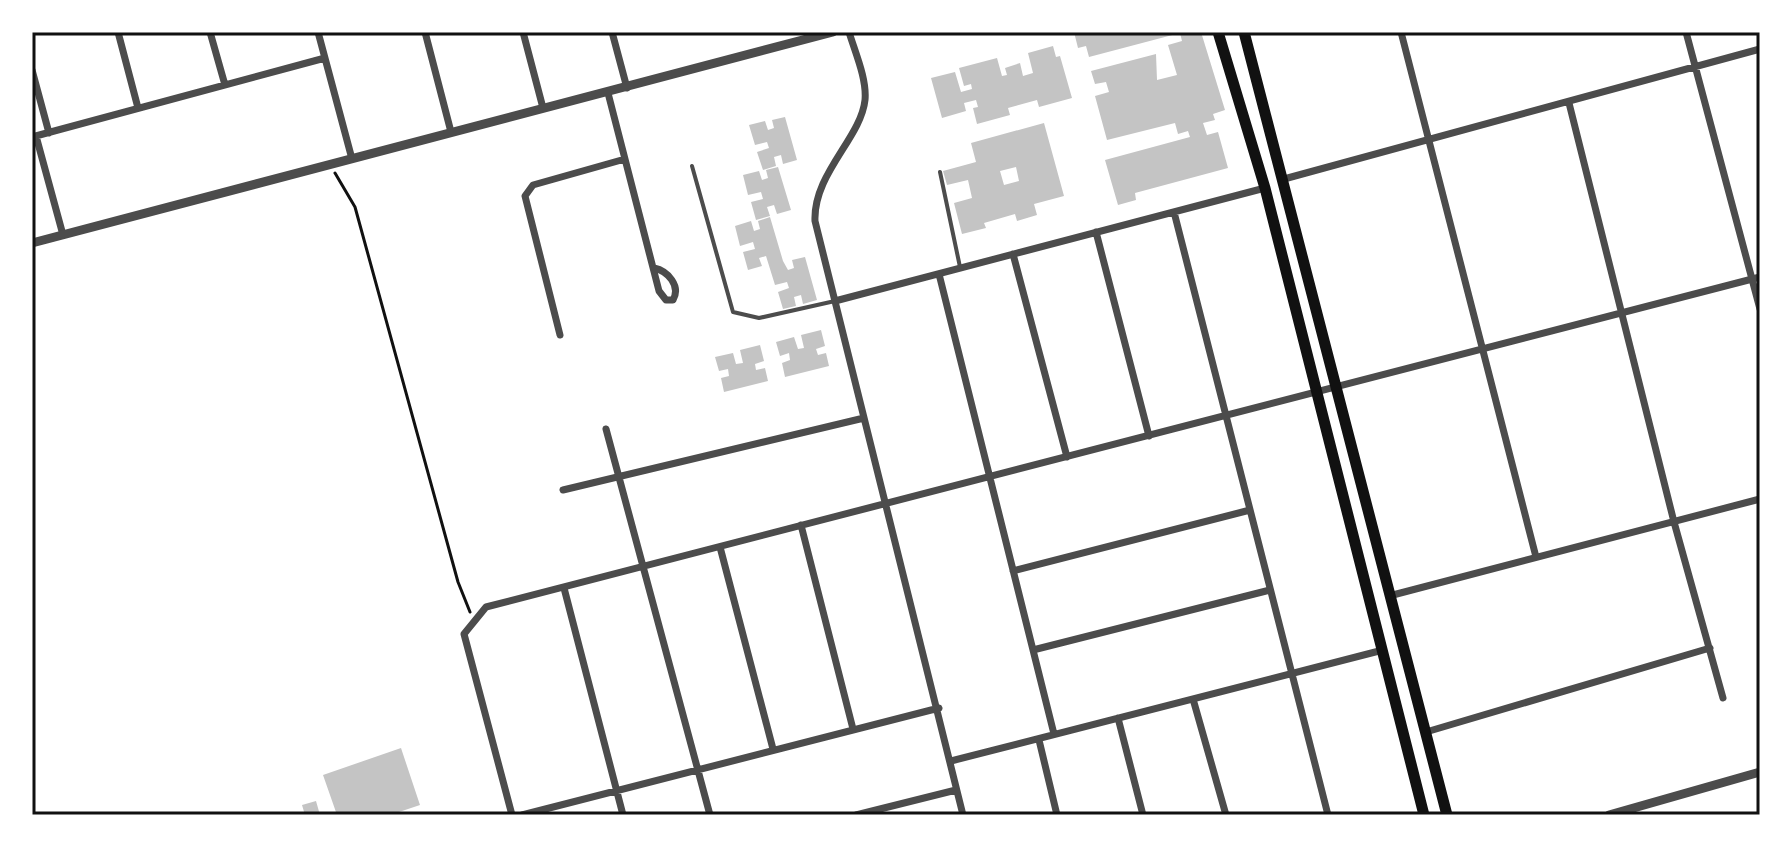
<svg xmlns="http://www.w3.org/2000/svg" width="1792" height="847" font-family="Figtree,sans-serif">
<style>
.building{fill:#c4c4c4;fill-rule:evenodd}
.lines{fill:none;stroke-linecap:round;stroke-linejoin:round}
.path{stroke:#111;stroke-width:3}
.service{stroke:#4c4c4c;stroke-width:4}
.minor{stroke:#4c4c4c;stroke-width:7}
.tertiary{stroke:#4c4c4c;stroke-width:9}
.secondary{stroke:#111;stroke-width:11}
.neatline{fill:none;stroke:#111;stroke-width:3}
</style>
<rect width="100%" height="100%" fill="#fff"/>
<path class="building" d="M1074,32h127l24,78 -12,4 2,6 -12,3 4,12 11,-3 10,36 -93,25 1,7 -18,5 -13,-45 85,-23 -2,-6 -10,3 -3,-11 -68,17 -12,-44 14,-4 -3,-10 -11,2 -4,-13 65,-17 1,26 20,-5 -9,-30 14,-4 -2,-8 -91,24 -3,-11 -8,2z
M1053,46l3,11 4,-1 12,42 -33,9 -2,-7 -29,8 2,7 -33,9 -4,-16 5,-1 -2,-7 -12,3 2,8 -24,7 -11,-40 24,-6 6,20 11,-3 -1,-5 -7,2 -5,-18 38,-10 5,18 5,-1 -2,-7 15,-5 3,13 10,-3 -5,-20z
M785,117l12,43 -14,4 -2,-9 -7,2 2,9 -13,4 -6,-18 12,-4 -2,-6 -12,3 -6,-20 16,-4 3,9 6,-2 -2,-8z
M1044,123l20,73 -30,8 3,11 -20,6 -2,-7 -31,9 2,5 -24,6 -8,-31 18,-5 -4,-18 -21,5 -4,-14 33,-9 -5,-19zM1016,167l3,14 -15,4 -4,-14z
M778,167l13,43 -14,4 -3,-9 -7,2 3,9 -14,4 -5,-18 12,-3 -2,-7 -13,3 -5,-20 16,-4 3,9 6,-2 -2,-8z
M770,217l13,44 5,9 6,-2 -2,-8 13,-3 12,43 -14,4 -2,-9 -7,2 2,9 -13,3 -5,-17 11,-4 -2,-6 -12,3 -9,-29 -7,2 3,8 -14,4 -5,-18 12,-3 -2,-7 -13,4 -5,-20 16,-5 3,10 6,-2 -2,-8z
M821,330l4,16 -9,3 2,6 8,-2 3,13 -44,11 -3,-14 8,-3 -1,-7 -9,3 -4,-14 18,-5 4,12 6,-1 -3,-13z
M760,345l4,16 -9,3 1,6 9,-2 3,13 -44,11 -3,-14 8,-2 -1,-7 -9,2 -4,-14 18,-4 3,11 7,-1 -3,-13z
M401,748l19,57 -30,10h-53l-14,-40z
M316,801l4,14h-15l-3,-10z"/>
<g class="lines">
<path class="path" d="M335,173l20,34 103,375 12,30"/>
<path class="service" d="M692,166l41,146 26,6 76,-17
M940,172l20,95"/>
<path class="minor" d="M118,32l20,76
M210,32l15,53
M318,32l34,127
M425,32l26,100
M523,32l20,76
M612,32l15,56
M849,32c6,20 18,47 16,68 -4,38 -52,74 -50,121l148,594
M1401,32l135,525
M1686,32l74,277
M32,70l17,63
M608,93l51,198 7,9h7c8,-14 -5,-29 -19,-32
M1569,103l105,419 49,176
M36,136l27,99
M32,137l293,-79
M1284,179l476,-130
M1174,212l154,603
M1096,232l53,204
M1013,254l54,203
M939,274l115,460
M835,301l430,-113
M560,335l-35,-139 8,-11 92,-26
M606,429l104,386
M563,490l301,-72
M801,525l52,204
M720,547l53,202
M1013,571l237,-61
M564,588l59,227
M1389,596l371,-97
M1033,650l237,-60
M1193,699l33,116
M1118,718l25,97
M1426,732l284,-84
M1039,740l18,75
M951,761l432,-111
M512,815l-48,-181 22,-27 1274,-330
M522,815l417,-107
M856,815l100,-25"/>
<path class="tertiary" d="M32,243l801,-211
M1609,815l151,-43"/>
<path class="secondary" d="M1218,32l47,156 159,627
M1244,32l203,783"/>
</g>
<rect width="1792" height="847" fill="none" stroke="#ffffff" stroke-width="68"/>
<rect x="34" y="34" width="1724" height="779" class="neatline"/>
</svg>
